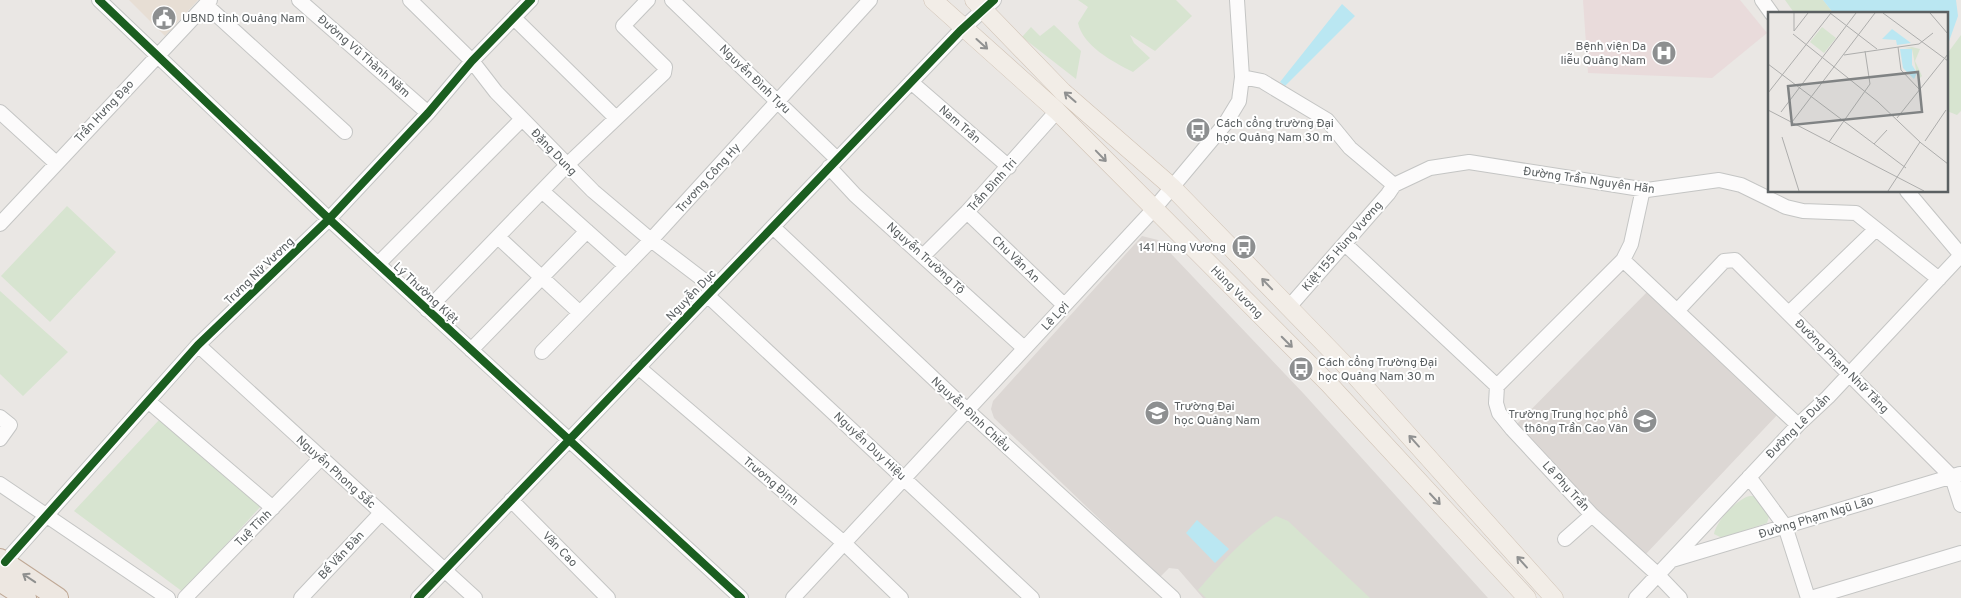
<svg xmlns="http://www.w3.org/2000/svg" width="1961" height="598" font-family="Overpass,sans-serif">
<style>
.commercial{fill:#e7ded4}
.education{fill:#dcd7d4}
.medical{fill:#e9dbdb}
.green{fill:#d7e4d0}
.water{fill:#bae7f2}
.lines{fill:none;stroke-linecap:round;stroke-linejoin:round}
.minor-casing{stroke:#c4c5c4;stroke-width:16}
.major-casing{stroke:#d0c2b4;stroke-width:19}
.highway-casing{stroke:#bfa895;stroke-width:22}
.minor{stroke:#fcfbfb;stroke-width:14}
.major{stroke:#f2ede7;stroke-width:18}
.highway{stroke:#ede7e1;stroke-width:20}
.cycleway-casing{stroke:#fff;stroke-width:11}
.cycleway{stroke:#1b5e20;stroke-width:8}
.oneway{stroke:#909191}
.oneway2{stroke:#8e8f8e}
.labels{text-anchor:middle;stroke-width:4;stroke-linejoin:round;paint-order:stroke}
.poi-label{font-size:12px;fill:#5b6062;stroke:#fff;text-anchor:start}
.street-label{font-size:12px;fill:#5b6062;stroke:#fff}
.inset-road{fill:none;stroke:#adadac;stroke-width:1}
.view{fill:#808384;fill-opacity:0.15;stroke:#808384;stroke-width:2.5}
.inset-edge{fill:none;stroke:#5b6062;stroke-width:2.5}
</style>
<rect width="100%" height="100%" fill="#eae7e4"/>
<path class="commercial" d="M129,0h69l-33,36z"/>
<path class="education" d="M1142,236l16,4 146,154 184,204h-285l-25,-29 -9,-1 -9,9 -166,-159 -3,-9 2,-8z
M1648,291l130,123 -133,141 -133,-126z"/>
<path class="medical" d="M1583,0h157l27,33 -55,45 -124,-5z"/>
<path class="green" d="M1078,0h98l16,16 -37,35 -25,-16 4,8 16,15 -17,14c-20,-10 -50,-26 -55,-49l10,-16z
M1785,0h38l11,14h-39z
M1054,25l27,26 -5,28 -54,-42 9,-10 9,9z
M1961,35v76l-4,4 -10,-4v-57z
M67,206l49,46 -66,70 -49,-46z
M0,291l68,61 -45,44 -23,-22z
M159,420l102,86 -78,86 -109,-81z
M1750,496h6l14,17 -3,10 -45,15 -8,-4c2,-13 24,-36 36,-38z
M1276,516l12,5 82,77h-164l-8,-8c24,-28 47,-54 78,-74z"/>
<path class="water" d="M1823,0h133l2,16 -11,31v-33h-113z
M1342,4l13,12 -70,70 -5,-4z
M1197,520l32,29 -14,14 -29,-30z"/>
<g class="lines">
<defs>
<path id="minor" d="M99,0l230,219 412,379
M299,0l129,113
M410,0l62,61 24,31 97,99 58,49 63,48
M672,0l165,159
M1762,0l10,14
M206,5l139,127
M514,18l102,100
M1242,77l20,4 65,39 23,28 44,37
M911,82l98,85
M0,112l56,51
M829,167l26,28 169,153
M1394,185l36,-17 39,-6 178,28 72,-10 22,5 45,22 17,4 53,2 83,66
M1907,191l54,64
M543,192l83,74
M967,212l97,93
M0,224l210,-224
M773,227l194,183 206,188
M498,237l82,76
M1345,244l152,142
M923,256l44,-44 90,-101
M1623,260l175,165
M378,264l144,-145
M707,295l325,303
M1289,307l99,-113 6,-9
M427,310l140,-145 97,-92 1,-6 -42,-41 25,-26
M1677,311l47,-50 11,-1 217,217 9,28
M1789,313l87,-84
M198,345l277,253
M471,350l116,-119
M542,352l109,-112 219,-240
M638,367l206,176 57,55
M1497,386l-1,17 3,10 13,16 80,86 65,59 23,24
M1497,386l126,-126 8,-16 12,-55
M148,401l125,107
M0,417l10,8 -10,14
M1749,477l36,49 23,72
M0,484l168,114
M511,500l97,98
M1565,539l27,-24
M1672,560l288,-86
M5,562l193,-217 131,-126 99,-106 44,-52 59,-61
M185,598l136,-140
M301,598l80,-85
M418,598l542,-567 34,-31
M793,598l360,-388 72,-86 14,-23 3,-24 -5,-77
M1636,598l162,-173 30,-28 133,-142
M1811,598l150,-45"/>
<path id="major" d="M933,0l124,111 271,272 199,215
M974,0l89,92 109,95 177,182 205,229"/>
<path id="highway" d="M0,559l58,39
M0,581l26,17"/>
</defs>
<use href="#minor" class="minor-casing"/>
<use href="#major" class="major-casing"/>
<use href="#highway" class="highway-casing"/>
<use href="#minor" class="minor"/>
<use href="#major" class="major"/>
<use href="#highway" class="highway"/>
<defs>
<path id="cycleway" d="M99,0l230,219 412,379
M5,562l193,-217 131,-126 99,-106 44,-52 59,-61
M418,598l542,-567 34,-31"/>
</defs>
<use href="#cycleway" class="cycleway-casing"/>
<use href="#cycleway" class="cycleway"/>
</g>
<defs><path id="oneway-shaft" d="M-6 0H5M1.5-3L5.5 0L1.5 3" fill="none" stroke-width="1.6" stroke-linecap="round" stroke-linejoin="round" transform="scale(1.25)"/></defs>
<g class="oneway">
<use href="#oneway-shaft" transform="translate(982 44) rotate(42)"/>
<use href="#oneway-shaft" transform="translate(1070 97) rotate(-139)"/>
<use href="#oneway-shaft" transform="translate(1101 156) rotate(46)"/>
<use href="#oneway-shaft" transform="translate(1267 284) rotate(-134)"/>
<use href="#oneway-shaft" transform="translate(1287 342) rotate(45)"/>
<use href="#oneway-shaft" transform="translate(1414 441) rotate(-132)"/>
<use href="#oneway-shaft" transform="translate(1435 499) rotate(47)"/>
<use href="#oneway-shaft" transform="translate(1522 562) rotate(-132)"/>
</g>
<use class="oneway2" href="#oneway-shaft" transform="translate(29 578) rotate(-146)"/>
<defs>
<symbol id="civic-disc" viewBox="-11 -11 22 22"><circle r="9.5" fill="#8d8f90" stroke="#fff"/><path d="M-.6-6.5H3V-4.5H.6V-3L4-1V1h2V6H-6V1h2V-1L-.6-3ZM-1.2 2.5V6h2.4V2.5Z" fill="#fff"/></symbol>
<symbol id="hospital-disc" viewBox="-11 -11 22 22"><circle r="9.5" fill="#8d8f90" stroke="#fff"/><path d="M-5-5h3v3.5h4V-5h3V5h-3V1.5h-4V5h-3Z" fill="#fff"/></symbol>
<symbol id="bus-disc" viewBox="-11 -11 22 22"><circle r="9.5" fill="#8d8f90" stroke="#fff"/><path d="M-5-6H5V4H4V6H2V4H-2V6H-4V4H-5ZM-3.5-4V0h7V-4ZM-3.5 1.2v1.5H-2V1.2ZM2 1.2v1.5H3.5V1.2Z" fill="#fff"/></symbol>
<symbol id="university-disc" viewBox="-11 -11 22 22"><circle r="9.5" fill="#8d8f90" stroke="#fff"/><path d="M0-5L7-2L0 1L-7-2ZM-4 1L0 2.5L4 1V4Q0 6-4 4Z" fill="#fff"/></symbol>
<symbol id="school-disc" viewBox="-11 -11 22 22"><circle r="9.5" fill="#8d8f90" stroke="#fff"/><path d="M0-5L7-2L0 1L-7-2ZM-4 1L0 2.5L4 1V4Q0 6-4 4Z" fill="#fff"/></symbol>
</defs>
<g fill-rule="evenodd">
<use href="#civic-disc" x="150" y="4" width="28" height="28"/>
<use href="#hospital-disc" x="1650" y="39" width="28" height="28"/>
<use href="#bus-disc" x="1184" y="116" width="28" height="28"/>
<use href="#bus-disc" x="1230" y="233" width="28" height="28"/>
<use href="#bus-disc" x="1287" y="355" width="28" height="28"/>
<use href="#university-disc" x="1143" y="399" width="28" height="28"/>
<use href="#school-disc" x="1631" y="407" width="28" height="28"/>
</g>
<g class="labels">
<g class="poi-label">
<text x="182" y="22">UBND tỉnh Quảng Nam</text>
<text x="1646" y="50" text-anchor="end">Bệnh viện Da<tspan x="1646" dy="14">liễu Quảng Nam</tspan></text>
<text x="1216" y="127">Cách cổng trường Đại<tspan x="1216" dy="14">học Quảng Nam 30 m</tspan></text>
<text x="1226" y="251" text-anchor="end">141 Hùng Vương</text>
<text x="1318" y="366">Cách cổng Trường Đại<tspan x="1318" dy="14">học Quảng Nam 30 m</tspan></text>
<text x="1174" y="410">Trường Đại<tspan x="1174" dy="14">học Quảng Nam</tspan></text>
<text x="1628" y="418" text-anchor="end">Trường Trung học phổ<tspan x="1628" dy="14">thông Trần Cao Vân</tspan></text>
</g>
<g class="street-label">
<text transform="translate(364 56) rotate(41)" y="4">Đường Vũ Thành Năm</text>
<text transform="translate(755 79) rotate(44)" y="4">Nguyễn Đình Tựu</text>
<text transform="translate(104 111) rotate(-47)" y="4">Trần Hưng Đạo</text>
<text transform="translate(960 124) rotate(41)" y="4">Nam Trân</text>
<text transform="translate(554 152) rotate(46)" y="4">Đặng Dung</text>
<text transform="translate(708 178) rotate(-48)" y="4">Trương Công Hy</text>
<text transform="translate(1589 180) rotate(8)" y="4">Đường Trần Nguyên Hãn</text>
<text transform="translate(992 185) rotate(-48)" y="4">Trần Đình Tri</text>
<text transform="translate(1342 246) rotate(-49)" y="4">Kiệt 155 Hùng Vương</text>
<text transform="translate(926 258) rotate(42)" y="4">Nguyễn Trường Tộ</text>
<text transform="translate(1016 259) rotate(44)" y="4">Chu Văn An</text>
<text transform="translate(259 271) rotate(-44)" y="4">Trưng Nữ Vương</text>
<text transform="translate(1237 292) rotate(45)" y="4">Hùng Vương</text>
<text transform="translate(426 293) rotate(43)" y="4">Lý Thường Kiệt</text>
<text transform="translate(691 295) rotate(-46)" y="4">Nguyễn Dục</text>
<text transform="translate(1055 316) rotate(-47)" y="4">Lê Lợi</text>
<text transform="translate(1842 366) rotate(45)" y="4">Đường Phạm Nhữ Tăng</text>
<text transform="translate(971 414) rotate(43)" y="4">Nguyễn Đình Chiểu</text>
<text transform="translate(1798 426) rotate(-45)" y="4">Đường Lê Duẩn</text>
<text transform="translate(870 446) rotate(43)" y="4">Nguyễn Duy Hiệu</text>
<text transform="translate(336 472) rotate(42)" y="4">Nguyễn Phong Sắc</text>
<text transform="translate(771 481) rotate(40)" y="4">Trương Định</text>
<text transform="translate(1566 486) rotate(47)" y="4">Lê Phụ Trần</text>
<text transform="translate(1816 517) rotate(-17)" y="4">Đường Phạm Ngũ Lão</text>
<text transform="translate(253 528) rotate(-45)" y="4">Tuệ Tĩnh</text>
<text transform="translate(560 549) rotate(45)" y="4">Văn Cao</text>
<text transform="translate(341 555) rotate(-47)" y="4">Bế Văn Đàn</text>
</g>
</g>
<g transform="translate(1768 12)">
<rect width="180" height="180" fill="#eae7e4"/>
<path d="M54,15l14,11 -12,15 -14,-11zM144,35l8,2 -5,12 7,15 -4,4 -6,-31 -8,-1z" fill="#d7e4d0"/>
<path d="M124,17l19,14 7,-1 -21,3 -1,-5 -14,-1zM132,37h12v16l5,8 -3,6 -11,-11z" fill="#bae7f2"/>
<path class="inset-road" d="M26,1v18M62,1l47,36M115,1l65,48M162,1l18,21M26,19l14,-18M25,22l85,68 43,41 27,21M130,35l3,23 18,19M76,43l75,-11 14,-11M0,52l138,104M0,81l63,-80M0,98l156,81M13,100l75,-99M129,106l51,-64M24,110l83,-109M14,125l17,54M157,129l21,-31M61,130l41,-58 -5,-33M106,132l13,-14M120,179l32,-49"/>
<path class="view" d="M150,60l4,40 -130,13 -4,-39z"/>
<rect width="180" height="180" class="inset-edge"/>
</g>
</svg>
